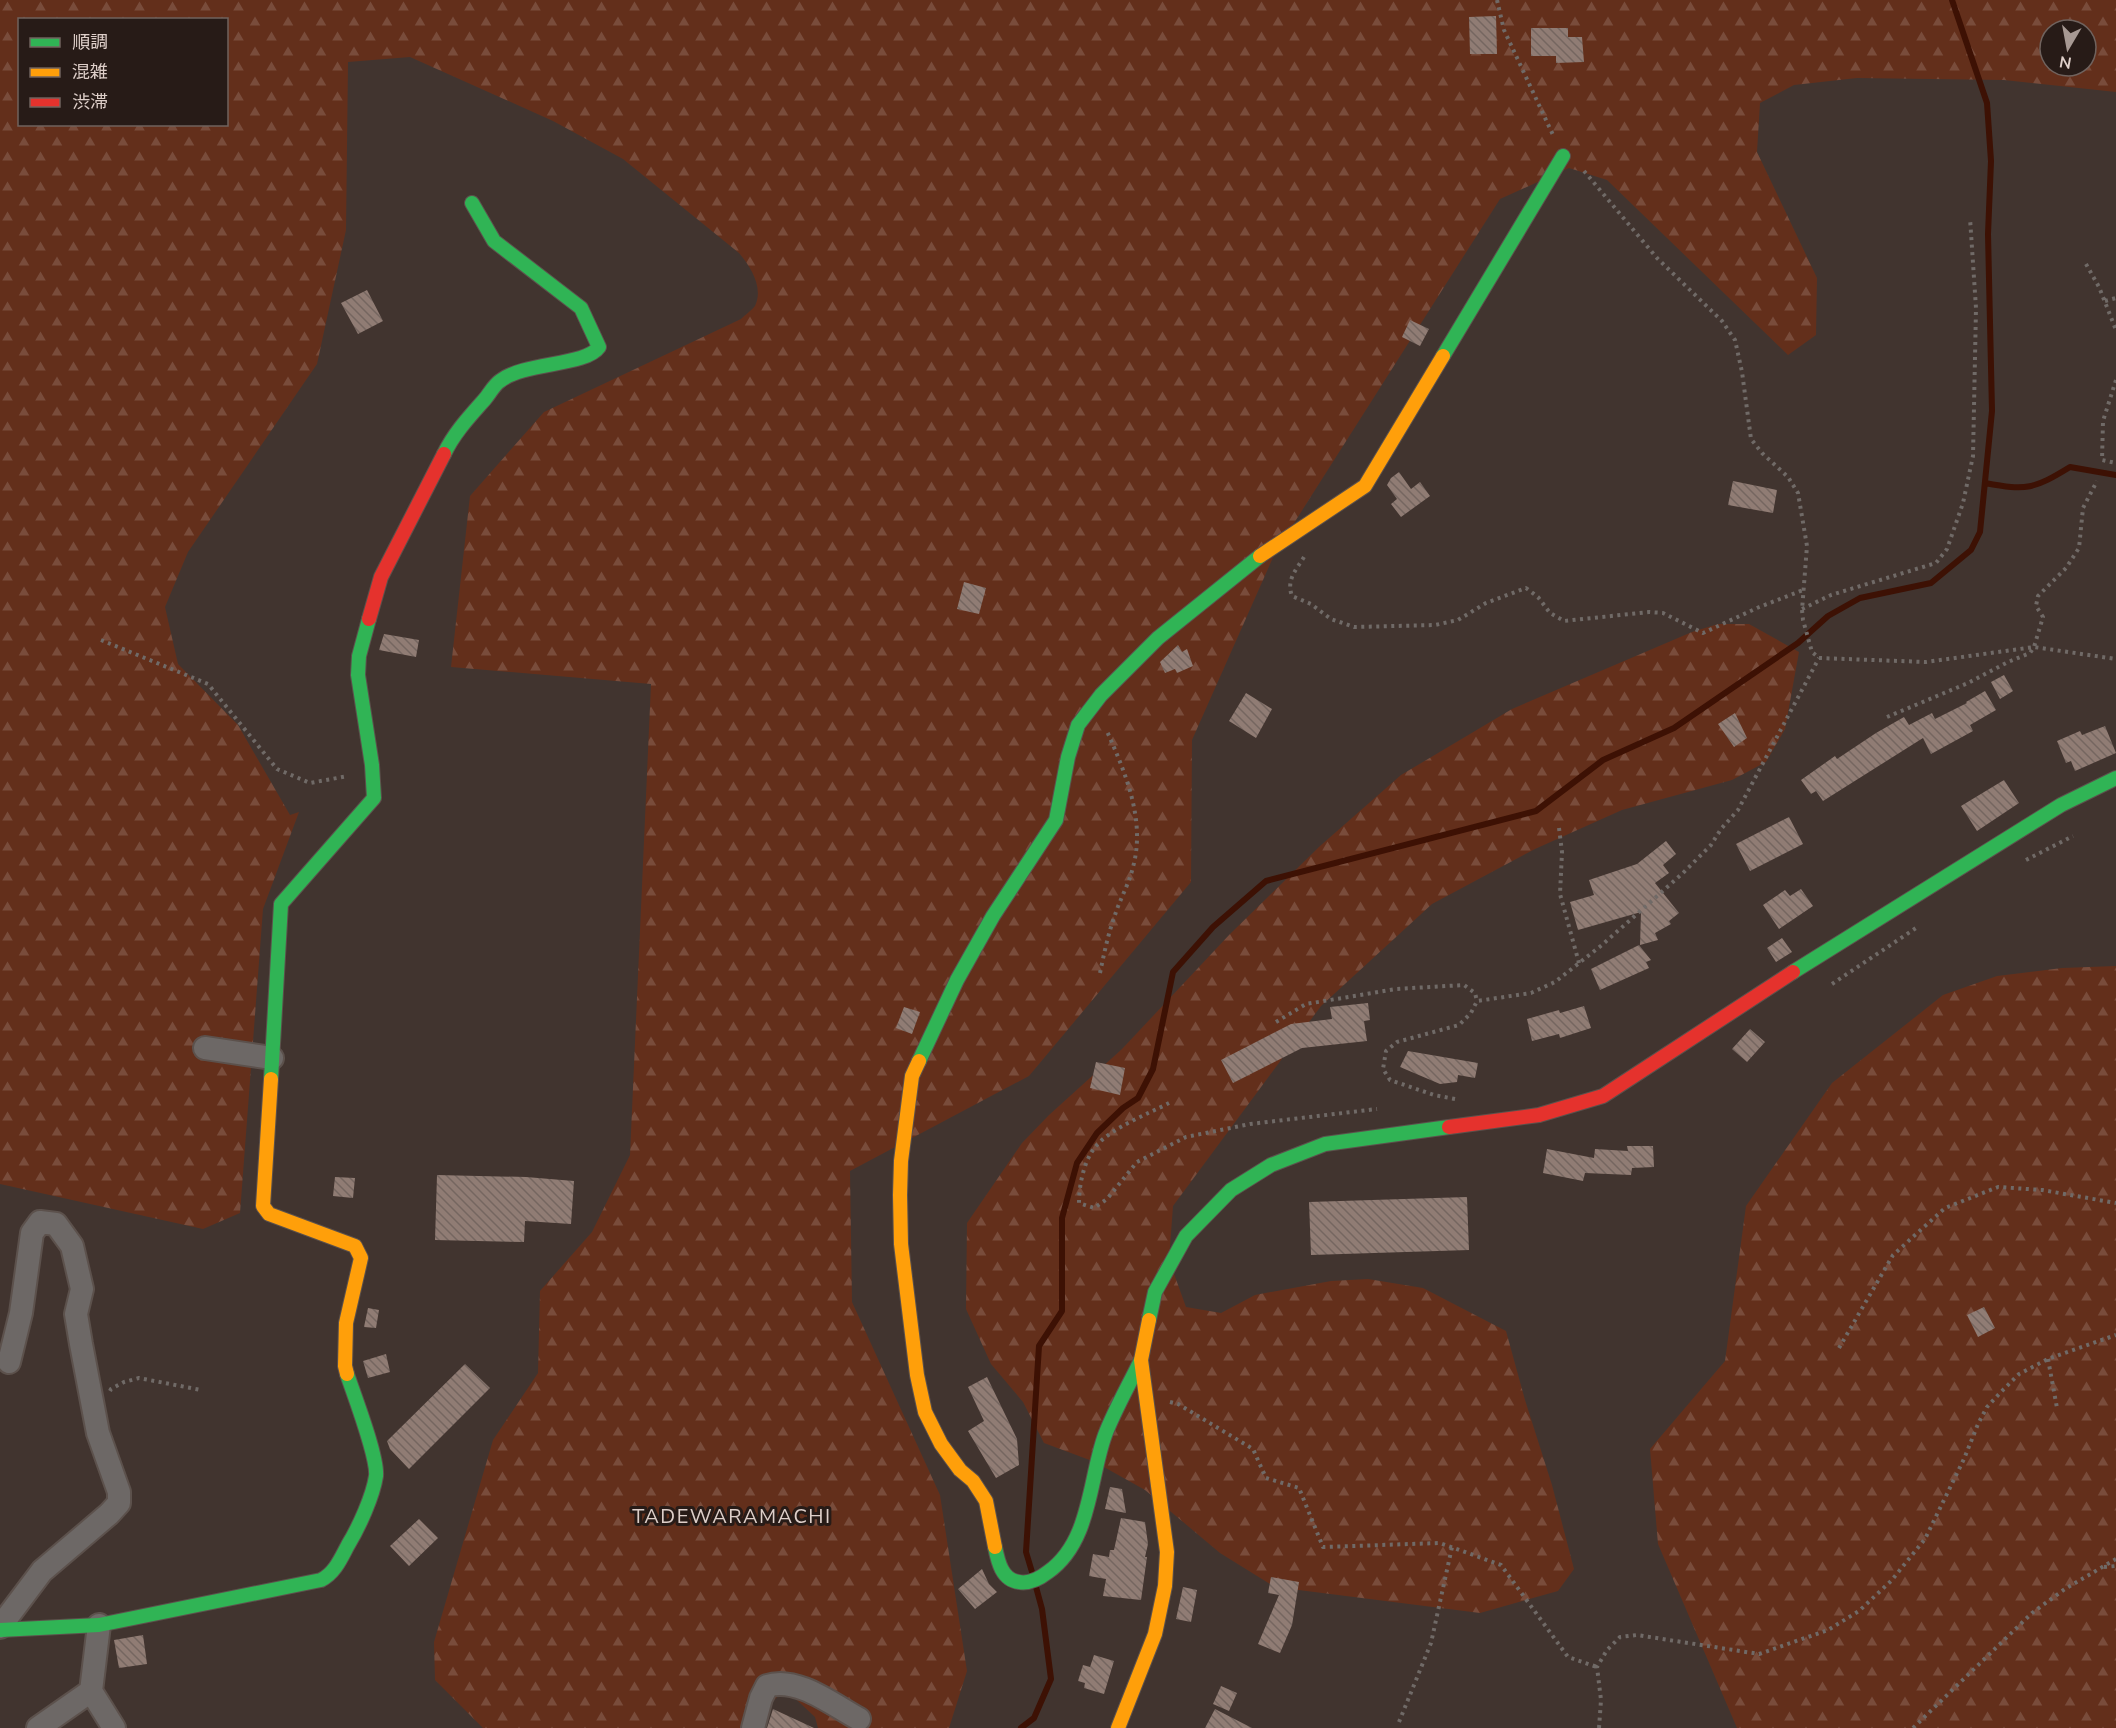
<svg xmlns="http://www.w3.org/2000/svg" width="2116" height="1728" font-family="'Nunito Sans','Noto Sans JP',sans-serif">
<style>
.forest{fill:url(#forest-firs);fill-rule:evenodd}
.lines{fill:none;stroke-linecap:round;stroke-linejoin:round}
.stream{stroke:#3d1104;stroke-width:6}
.building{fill:url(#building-back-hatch)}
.street-casing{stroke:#5c514c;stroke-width:26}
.fast-casing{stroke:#5c514c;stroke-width:16}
.slow-casing{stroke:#5c514c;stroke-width:16}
.jam-casing{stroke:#5c514c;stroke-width:16}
.path{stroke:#706a67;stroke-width:4;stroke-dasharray:3 4.5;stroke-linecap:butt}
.street{stroke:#6d6866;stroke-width:22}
.fast{stroke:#30b455;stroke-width:14}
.slow{stroke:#ff9f0a;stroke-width:14}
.jam{stroke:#e5322d;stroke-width:14}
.labels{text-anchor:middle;stroke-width:6;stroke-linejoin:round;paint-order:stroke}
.quarter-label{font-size:20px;letter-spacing:1.5px;fill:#decfc9;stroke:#271b17}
</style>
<defs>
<pattern id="forest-firs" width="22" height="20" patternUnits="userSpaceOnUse" patternTransform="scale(1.5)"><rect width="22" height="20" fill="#632f1b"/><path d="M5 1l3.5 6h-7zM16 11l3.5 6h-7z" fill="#794c3b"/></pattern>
<pattern id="building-back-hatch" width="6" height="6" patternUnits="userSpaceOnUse" patternTransform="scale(1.5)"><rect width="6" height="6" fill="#907c74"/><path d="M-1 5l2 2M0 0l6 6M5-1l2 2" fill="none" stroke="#756660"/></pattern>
</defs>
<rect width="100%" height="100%" fill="#41342f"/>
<path class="forest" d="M0,0h2116v92l-112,-12 -147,-2 -63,7 -34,18 -3,49 60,126 -1,57 -28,20 -181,-175 -38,-12 -69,31 -225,354 -83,187 -1,142 -162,194 -179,95 2,131 88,193 27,176 -18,57h-131l-3,-11 -30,-28 -38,39h-264l-48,-48 -1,-38 59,-202 45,-67 2,-82 52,-59 38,-77 21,-471 -200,-17 19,-171 74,-84 197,-93c4,-4 11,-9 14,-13 9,-19 -5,-40 -16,-53l-116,-94 -70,-38 -143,-64 -62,5 -2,168 -29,134 -129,188 -23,55 13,57 60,61 52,90 9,-3 -36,97 -23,304 -37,16 -203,-45zM20,20h206v104h-206zM2050,30h36v36h-36z
M1718,624h31l50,28 -14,77 -19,33 -34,18 -110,30 -87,39 -103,55 -111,102 -148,200 -4,54 17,47 35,6 34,-18 76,-14 37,-2 55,9 83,43 19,69 27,85 22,84 -16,22 -78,22 -205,-26 -55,-34 -75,-63 -50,-28 -51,-19 -21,-41 -32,-38 -25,-55 1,-86 55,-80 27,-28 73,-66 108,-115 90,-88 81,-71 111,-66 180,-77z
M2116,966v762h-379l-79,-184 -8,-95 75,-88 21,-155 86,-123 111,-88 54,-19 65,-8z"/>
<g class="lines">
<path class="stream" d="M1985,483c42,8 49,6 85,-16l46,8
M1032,1572l-6,-20 13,-206 23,-35v-93l15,-55 20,-30 26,-25 15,-10 15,-29 20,-97 40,-45 53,-46 270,-70 67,-51 71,-32 124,-85 30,-27 32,-18 71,-15 40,-33 9,-18 12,-121 -4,-177 3,-73 -4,-58 -35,-103
M1021,1728l13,-10 17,-39 -9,-70 -6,-22"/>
</g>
<path class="building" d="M1496,16l1,38h-27l-1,-37z
M1531,28h37v9h14l2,25 -28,1v-7h-25z
M367,290l16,31 -25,13 -17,-31z
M1410,320l19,9 -9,17 -18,-9z
M1399,472l12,17 9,-7 10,14 -29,21 -10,-13 6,-5 -10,-14 4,-7z
M1733,481l44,9 -4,23 -45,-8z
M964,582l22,6 -7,26 -22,-5z
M384,634l35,6 -3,17 -37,-7z
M1178,645l4,7 5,-3 6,17 -16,7 -2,-4 -10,4 -5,-11z
M2004,675l9,16 -13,8 -9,-17z
M1985,691l11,19 -26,15 3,6 -42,23 -8,-16 -100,63 -7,-10 -5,3 -10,-14 34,-24 2,3 39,-26 28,-16 5,8 23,-12 3,6 32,-16 -1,-1z
M1246,693l26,16 -16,29 -27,-17z
M1735,713l12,25 -13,9 -16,-23z
M2105,726l11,27 -41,18 -4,-10 -5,2 -9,-22 23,-10 2,4z
M2004,780l15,23 -42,28 -16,-25z
M1789,817l14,27 -53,27 -14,-27z
M1666,841l10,13 -13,11 6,8 -14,10 24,30 -10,8 2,3 -16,9 3,7 -18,5 1,-33 -63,18 -8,-28 24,-7 -5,-15 48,-16z
M1801,889l12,17 -34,23 -16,-24 22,-15 5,6z
M1782,938l10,14 -16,10 -9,-14z
M1639,945l12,15 -5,2 3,6 -49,22 -9,-21z
M1368,1003l2,17 -6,1 3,20 -65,7 -69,35 -12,-23 70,-36 41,-5 -2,-12z
M1584,1006l7,22 -31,10 -1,-4 -27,7 -5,-22 32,-9 1,3z
M904,1007l16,5 -8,22 -16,-6z
M1750,1029l15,13 -18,20 -15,-13z
M1408,1051l70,12 -3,15 -17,-3 -1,7 -17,2 -40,-17z
M1096,1062l29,6 -5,27 -30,-7z
M1627,1146h26l1,21 -22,1 -1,7 -46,-2 -2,8 -40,-8 4,-24 47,9 1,-9 33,2z
M437,1175l89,2 48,4 -3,43 -46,-3 -1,21 -89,-2z
M335,1177l20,1 -2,20 -20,-2z
M1467,1197l2,53 -158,5 -2,-53z
M1984,1307l11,21 -17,9 -11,-22z
M368,1308l11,2 -3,18 -12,-1z
M386,1354l4,18 -22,6 -5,-17z
M465,1364l25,24 -81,81 -19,-20 -3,-8z
M987,1377l30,62 2,26 -23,13 -28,-47 16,-10 -16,-34z
M1110,1487l12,2 4,24 -21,-4z
M1121,1518l24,4 3,22 -3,13h2l-6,43 -38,-4 3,-17 -17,-3 4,-22 16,3 1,-7h4z
M419,1519l19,19 -29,28 -19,-20z
M982,1569l7,15 8,8 -22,17 -17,-20z
M1271,1577l28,5 -7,43 -12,28 -22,-9 21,-49 -11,-2z
M1183,1587l14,3 -6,32 -15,-3z
M143,1635l4,29 -28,4 -5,-28z
M1094,1655l20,6 -10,33 -20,-6 1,-5 -7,-2 5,-16 7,2z
M1221,1686l16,7 -8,18 -16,-7z
M773,1709l41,19h-47z
M1215,1709l37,19h-47z"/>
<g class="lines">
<defs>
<path id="street" d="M205,1048l67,10
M99,1625l-8,66 23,37
M0,1627l42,-56 67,-57 10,-11v-11l-21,-59 -17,-89 -5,-30 6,-25 -10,-43 -16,-22 -16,-2 -8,11 -11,80 -12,49
M38,1728l53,-37
M753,1728l8,-30 6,-12c30,-10 66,19 92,33"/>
<path id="fast" d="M1443,356l120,-200
M444,454c10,-21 25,-37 41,-55 5,-6 9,-14 15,-18 24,-19 86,-15 99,-34l-18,-39 -87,-67 -22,-38
M1793,972l268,-167 55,-27
M919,1061l38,-81 36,-64 63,-96 12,-63 10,-32 23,-30 57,-57 102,-82
M271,1079l10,-175 93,-106 -2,-33 -14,-90 1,-19 10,-37
M1149,1320l6,-28 31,-56 45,-46 40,-25 54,-21 124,-17
M995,1547c3,15 7,33 24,35 11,2 20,-3 29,-10 43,-30 41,-93 57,-137 10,-26 24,-50 36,-75
M0,1630l99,-5 222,-45c14,-7 20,-22 27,-35 11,-18 25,-49 28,-69 2,-19 -22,-81 -29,-102"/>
<path id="slow" d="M1260,556l105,-70 78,-130
M919,1061l-7,15 -11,85 -1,34 1,49 16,131 8,37 16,32 19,26 13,11 13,20 9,46
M271,1079l-8,127 6,8 86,32 6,12 -15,65 -1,43 2,8
M1118,1728l37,-94 10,-48 2,-34 -26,-192 8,-40"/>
<path id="jam" d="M369,619l12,-42 63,-123
M1449,1127l90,-12 64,-19 190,-124"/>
</defs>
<use href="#street" class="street-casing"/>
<use href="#fast" class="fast-casing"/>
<use href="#slow" class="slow-casing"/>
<use href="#jam" class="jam-casing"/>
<path class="path" d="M1497,0l7,30 49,105
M1584,171l73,87 65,63 13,19 7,32 9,67 11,14 26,24 10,16 9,53 -5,64 1,10 9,32 7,6 107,4 108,-15 82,12
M2086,264l13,23 17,43
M2105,301l11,-3
M2116,380l-13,41 -1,39 14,3
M1304,557c-8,13 -18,23 -12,39l19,8 20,15 23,8 81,-2 23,-5 28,-17 40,-15 12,9 12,16 14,8 85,-9 14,1 40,20 54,-25 46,-18
M1802,609l29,-14 105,-32 11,-14 16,-46 10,-47 3,-148 -6,-90
M101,640l107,44 69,85 33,14 38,-7
M1887,717l81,-34 40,-21 22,-9 4,-6 9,-30 -7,-11 2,-10 28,-28 13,-20 4,-40 14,-27
M1559,828l3,24 -2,42 19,69
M2026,860l47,-24
M1100,973c4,-19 8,-39 15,-58 5,-16 14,-31 18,-48 13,-47 -8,-95 -27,-138
M1832,984l84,-56
M1276,1022l30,-18 90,-15 68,-4 11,8 2,8
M1455,1099l-21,-4 -44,-15 -7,-11 3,-18 11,-9 62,-17 12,-12 6,-12 54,-8 24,-11 47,-37 81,-72 28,-28 10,-16 17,-19 81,-152
M1169,1103c-21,11 -58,25 -73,43 -12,14 -17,39 -17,57l15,5 13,-9 30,-37 49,-25 64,-13 127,-15
M1839,1348l54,-93 52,-47 53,-21 44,3 74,13
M2048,1359l9,49
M110,1391l1,-2 13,-7 15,-4 62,12
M1170,1402l8,2 75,45 13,29 33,10 24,59 117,-4 61,22 67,92 29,10
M2104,1567l12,-1
M1399,1722l32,-79 21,-96
M1599,1728l2,-28 -4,-33 10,-17 13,-13 17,-2 122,19 69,-24 31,-19 32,-30 34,-42 39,-80 14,-35 9,-17 12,-13 20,-20 29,-15 68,-24
M1913,1728l119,-115 33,-24 51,-30"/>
<use href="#street" class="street"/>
<use href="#fast" class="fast"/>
<use href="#slow" class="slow"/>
<use href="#jam" class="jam"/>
</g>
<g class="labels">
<g class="quarter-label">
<text x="732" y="1523">TADEWARAMACHI</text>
</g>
</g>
<rect x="18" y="18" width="210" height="108" fill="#271b17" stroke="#70635e" stroke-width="1.5"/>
<rect x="30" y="38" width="30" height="9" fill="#30b455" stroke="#70635e" stroke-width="1.5"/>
<text x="72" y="48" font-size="18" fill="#decfc9">順調</text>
<rect x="30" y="68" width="30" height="9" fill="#ff9f0a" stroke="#70635e" stroke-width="1.5"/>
<text x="72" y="78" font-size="18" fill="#decfc9">混雑</text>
<rect x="30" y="98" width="30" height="9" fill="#e5322d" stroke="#70635e" stroke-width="1.5"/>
<text x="72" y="108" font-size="18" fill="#decfc9">渋滞</text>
<g transform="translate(2068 48) rotate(190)"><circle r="28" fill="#271b17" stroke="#70635e" stroke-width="1.5"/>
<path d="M0-4.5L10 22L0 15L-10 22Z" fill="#a79993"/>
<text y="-9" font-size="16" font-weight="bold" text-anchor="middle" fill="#decfc9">N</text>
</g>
</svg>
